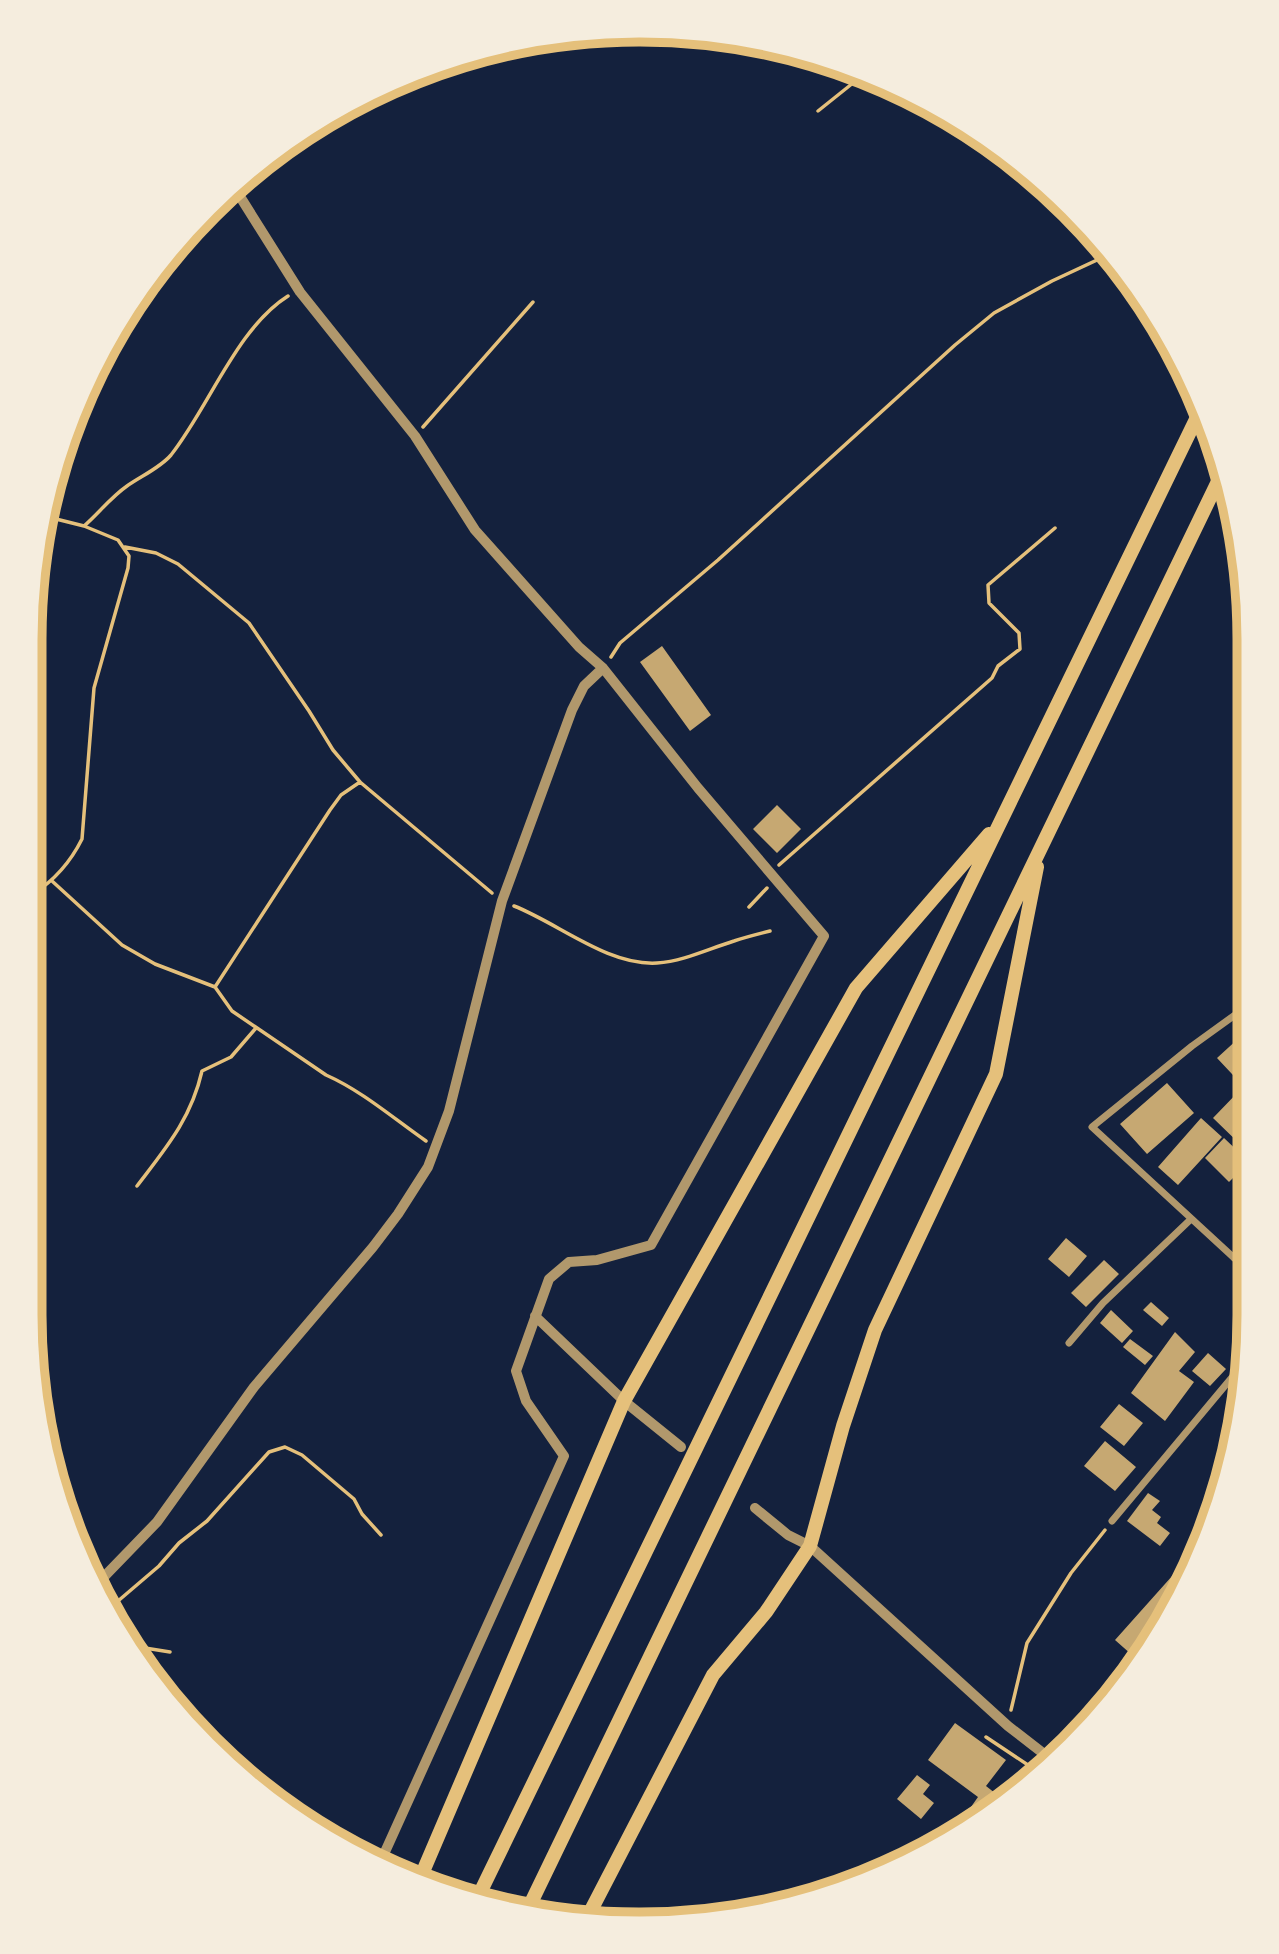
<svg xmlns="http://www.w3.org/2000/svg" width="1279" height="1954" font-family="'Archivo Narrow',sans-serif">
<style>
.building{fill:#c6a872}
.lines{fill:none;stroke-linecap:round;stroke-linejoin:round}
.path{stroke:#e5c07b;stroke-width:3.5}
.minor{stroke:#b1986c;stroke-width:7}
.tertiary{stroke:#b1986c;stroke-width:10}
.trunk{stroke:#e5c07b;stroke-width:14}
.rim{fill:none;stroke:#e5c07b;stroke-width:9}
</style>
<rect width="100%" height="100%" fill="#14213d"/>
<path class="building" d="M662,646l49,69 -21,16 -50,-69z
M777,805l24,24 -24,24 -24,-24z
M1240,1037l6,7v45l-29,-31z
M1167,1083l27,30 -47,41 -27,-30z
M1240,1090l5,5v54l-32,-31z
M1201,1118l21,19 -44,48 -20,-18z
M1224,1138l21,20v8l-16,16 -24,-24z
M1066,1238l21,18 -18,21 -21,-18z
M1104,1260l15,14 -33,33 -15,-14z
M1151,1302l18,16 -7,8 -19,-16z
M1111,1310l22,21 -11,12 -22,-20z
M1175,1332l20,20 -16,19 15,11 -29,39 -34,-28z
M1130,1339l23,17 -8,9 -22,-18z
M1208,1353l18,16 -16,17 -18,-15z
M1119,1404l24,19 -19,23 -24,-19z
M1105,1441l31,26 -21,24 -31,-25z
M1148,1493l12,8 -8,9 9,7 -4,6 13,10 -10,13 -33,-25z
M1173,1575l12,11 -25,37 -28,32 -17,-15z
M955,1723l51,37 -20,26 14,11 -53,44 31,-44 -50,-37z
M917,1775l13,10 -7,9 11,9 -13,16 -24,-20z"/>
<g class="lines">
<path class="path" d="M818,111l45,-36
M423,427l110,-125
M48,517l36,9c14,-12 27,-29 43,-40 14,-10 33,-18 44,-31 38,-48 66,-127 117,-159
M125,547l31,6 22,11 71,59 60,88 24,39 27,32
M611,657l9,-14 98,-83 237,-215 39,-32 58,-32 58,-27
M779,865l213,-187 6,-12 22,-17 -1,-16 -30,-30 -1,-18 67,-57
M52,881l70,64 33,19 60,23 17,24 94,64c36,16 67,43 100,66
M33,894c22,-14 37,-31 49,-55l12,-151 34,-120 1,-12 -11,-16 -34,-14
M514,906c44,17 94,60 143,57 27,-2 51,-14 77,-22 12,-4 24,-7 36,-10
M749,907l18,-19
M215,987l115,-177 11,-15 19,-13 132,111
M137,1186c29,-38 54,-67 65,-115l29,-14 25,-29
M111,1607l48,-41 20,-23 28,-22 62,-69 16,-5 17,8 52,44 8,15 19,21
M111,1608l34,40 25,4
M1011,1710l16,-67 44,-70 34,-43
M986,1737l48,32"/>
<path class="minor" d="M1234,1258l11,-9
M1245,1268l-153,-141 100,-81 54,-39
M1069,1343l34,-40 87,-83
M1112,1521l132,-158"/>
<path class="tertiary" d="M234,187l66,105 115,144 60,94 104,117 24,21 95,120 126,148 -173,309 -54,15 -28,2 -20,17 -33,92 10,30 38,55 -184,407
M535,1316l89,85 57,46
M755,1508l33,27 22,11 198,180 40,31
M98,1583l59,-61 97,-135 119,-140 25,-33 30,-47 21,-56 53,-210 70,-191 12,-24 19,-18"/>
<path class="trunk" d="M419,1881l205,-480 232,-413 133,-154
M479,1895l722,-1486
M529,1907l695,-1438
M586,1920l127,-245 53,-63 44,-66 33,-120 32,-96 121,-256 41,-207"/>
</g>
<path d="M0 0H1279V1954H0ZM639 42H640A597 597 0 0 1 1237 639V1315A597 597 0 0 1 640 1912H639A597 597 0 0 1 42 1315V639A597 597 0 0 1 639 42Z" fill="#f5edde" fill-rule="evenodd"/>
<path class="rim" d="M639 42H640A597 597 0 0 1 1237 639V1315A597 597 0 0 1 640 1912H639A597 597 0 0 1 42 1315V639A597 597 0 0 1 639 42Z"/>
</svg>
